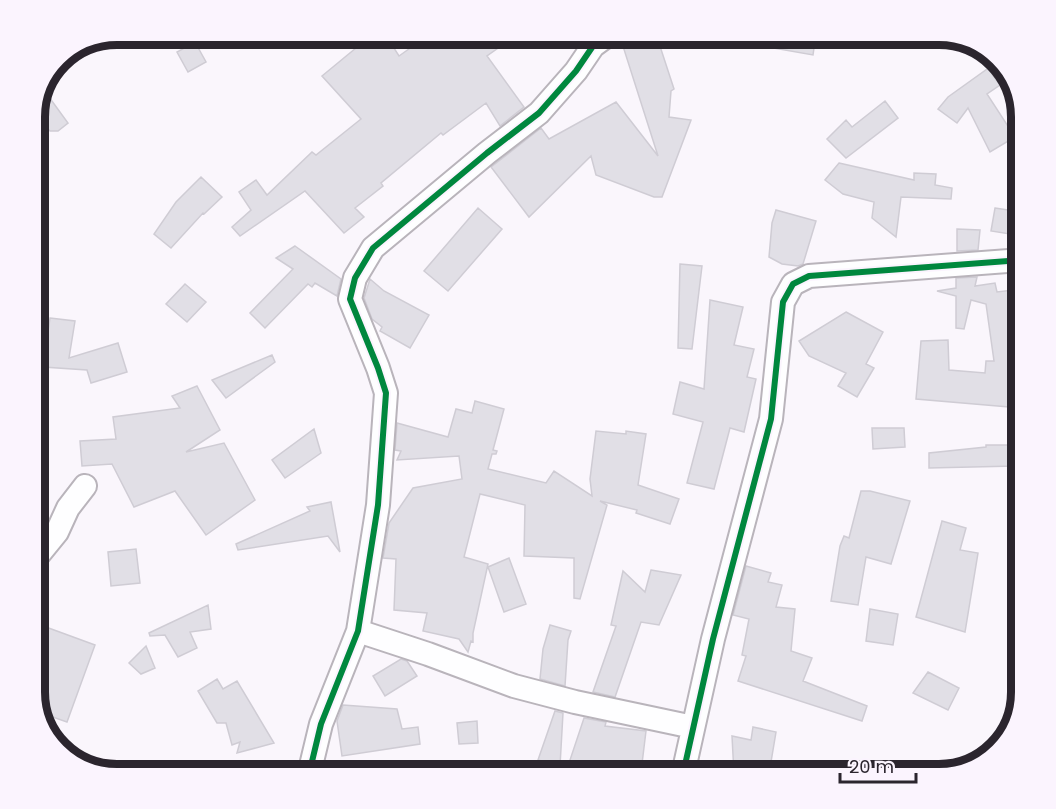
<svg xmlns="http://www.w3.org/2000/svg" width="1056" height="809" font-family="Poppins,sans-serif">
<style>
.building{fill:#e1dfe6;stroke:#cfccd4;stroke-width:1.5}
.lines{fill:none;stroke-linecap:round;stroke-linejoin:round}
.minor-casing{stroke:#b9b4bb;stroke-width:26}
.minor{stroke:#fefeff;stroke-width:22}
.cycleway-casing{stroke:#fbf4fe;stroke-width:10}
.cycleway{stroke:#00873e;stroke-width:6}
.rim{fill:none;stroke:#2b252e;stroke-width:8}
</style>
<rect width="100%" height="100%" fill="#faf6fc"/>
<path class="building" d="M373,34h12l14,22 31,-22h88l-31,22 37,51 -24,19 -14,-23 -43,32 -2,-2 -60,50 2,3 -28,22 9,9 -20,16 -39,-42 -65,45 -8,-9 19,-17 -12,-18 17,-12 11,15 45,-43 4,3 45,-36 -39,-43z
M621,34h35l18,55 -3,2 -2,26 22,3 -29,77h-8l-58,-22 -5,-19 -62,61 -38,-50 50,-39 8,11 67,-37 42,54 -37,-116z
M758,34h58l-3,21 -56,-10z
M195,42l11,20 -18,10 -11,-20z
M997,62l3,2 -8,10 8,11 -13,9 28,43 -25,15 -22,-44 -11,15 -19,-14 10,-12z
M49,97l19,26 -10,8h-8l-15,-16 1,-6z
M885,101l13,17 -52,40 -19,-19 19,-19 6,7z
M839,163l75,17v-7l22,1 -1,11 17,3 -1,11 -50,-2 -5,40 -24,-19 2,-16 -31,-8 -18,-14z
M201,177l21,20 -18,17 -1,-1 -32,35 -17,-14 22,-32z
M478,208l24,21 -54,62 -24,-20z
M995,208l27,4v24l-31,-5z
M776,210l40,11 -13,43 -5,2 -16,-2 -13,-7 3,-34z
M957,229l23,1 -2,20 -21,1z
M295,246l46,33 -4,17 -22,-13 -3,4 -4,-3 -43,44 -15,-15 43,-44 -17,-11z
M680,264l22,2 -10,83 -14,-1z
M977,277l-2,9 20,-3 2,9 16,-2 7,63 -2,25h4v30l-106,-9 5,-58 27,-1 1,30 36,3 1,-12h8l-8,-57 -15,-4 -7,29 -8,-1v-32l-19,-5 19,-3v-10z
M370,279l14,12 45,24 -19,33 -30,-17 2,-4 -10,-8 -8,-21z
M185,284l21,18 -19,20 -21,-18z
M710,300l33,7 -9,38 20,4 -7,28 9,2 -12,53 -14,-4 -16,61 -27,-6 16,-61 -30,-8 7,-32 24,7z
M846,312l37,20 -17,32 8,4 -17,29 -19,-11 8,-13 -37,-17 -10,-15z
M50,318l25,3 -6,37 49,-15 9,29 -36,11 -4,-13 -44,-3z
M272,355l3,7 -49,36 -14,-18z
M197,386l23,44 -34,22 38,-9 31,57 -49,35 -31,-44 -41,16 -22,-43 -30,2 -2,-25 36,-2 -3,-22 67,-9 -8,-12z
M475,401l29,8 -11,41 4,1 -1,3h-4l-4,15 58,14 8,-12 38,25 -2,-17 6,-48 30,3v-3l20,3 -8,51 41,14 -9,25 -34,-11 1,-3 -37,-9 7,4 -27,94 -6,-1v-40l-50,-2 1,-51 -45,-11 -16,63 24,7 -15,69v9l-2,-1 -3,11 -9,-13 -36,-8 4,-18 -33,-3 2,-51 -13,-1 6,-35 24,-35 49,-9 -3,-23 -62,4 4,-9 -6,-1 2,-27 51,14 8,-28 16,4z
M872,428h32l1,19 -32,2z
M314,429l7,24 -36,25 -13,-18z
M986,445h28l1,21 -86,2v-15l57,-6z
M861,491h9l40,10 -19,63 -25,-7 -8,48 -27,-4 9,-55 4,-10 5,2z
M331,502l9,50 -12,-16 -90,14 -2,-6 74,-33 -3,-4z
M942,521l24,7 -6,22 18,3 -13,79 -49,-15z
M136,549l4,34 -29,3 -3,-34z
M509,558l17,46 -22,8 -16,-45z
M746,566l25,7 -3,9 14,3 -6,22 19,2 -4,42 21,7 -9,23 64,25 -5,15 -124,-40 8,-25 -4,-1 7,-36 -16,-4z
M651,570l30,5 -22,50 -18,-3 -26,75 -22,-5 23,-66 -5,-1 12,-54 22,21z
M208,605l3,24 -21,3 7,16 -19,9 -13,-22 -15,1 -1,-3z
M870,609l28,5 -5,31 -27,-4z
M35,623l60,22 -28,77 -23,-8 -9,-17z
M550,625l21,6 -3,9 -3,46 -25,-7 3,-30z
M146,646l9,22 -14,6 -12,-11z
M401,659l6,2 10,15 -32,20 -12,-20z
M928,672l31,16 -11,22 -35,-17z
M217,679l6,10 14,-8 37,62 -37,10 3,-11 -8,3 -6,-22h-9l-19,-32z
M343,705l54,4 5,20 16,-2 2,17 -78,12 -5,-35z
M555,711l8,2 -3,53 -22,-6z
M584,718l22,4 -1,4 41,5 -5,41 -72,-9z
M477,721l1,22 -19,1 -2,-21z
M753,727l23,5 -7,42h-35l-2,-38 19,4z"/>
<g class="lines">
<defs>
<path id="minor" d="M35,559l22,-27 11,-24 17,-22
M358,631l70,23 86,32 61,16 118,25
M309,774l12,-50 37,-93 20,-126 8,-112 -8,-25 -28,-69 5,-21 18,-30 114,-95 52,-40 37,-42 17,-25 15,-11
M683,774l30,-135 58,-220 12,-117 10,-18 16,-8 212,-16"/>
</defs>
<use href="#minor" class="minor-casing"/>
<use href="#minor" class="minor"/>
<defs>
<path id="cycleway" d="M309,774l12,-50 37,-93 20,-126 8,-112 -8,-25 -28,-69 5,-21 18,-30 114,-95 52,-40 37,-42 17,-25 15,-11
M683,774l30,-135 58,-220 12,-117 10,-18 16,-8 212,-16"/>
</defs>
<use href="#cycleway" class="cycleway-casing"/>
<use href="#cycleway" class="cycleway"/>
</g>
<path d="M0 0H1056V809H0ZM117 45H939A72 72 0 0 1 1011 117V692A72 72 0 0 1 939 764H117A72 72 0 0 1 45 692V117A72 72 0 0 1 117 45Z" fill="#fbf4fe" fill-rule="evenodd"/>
<path class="rim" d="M117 45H939A72 72 0 0 1 1011 117V692A72 72 0 0 1 939 764H117A72 72 0 0 1 45 692V117A72 72 0 0 1 117 45Z"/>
<path d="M840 773v9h76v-9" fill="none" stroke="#2b252e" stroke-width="3"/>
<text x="849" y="773" font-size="18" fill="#2b252e" stroke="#fbf4fe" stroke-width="4.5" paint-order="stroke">20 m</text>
</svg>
